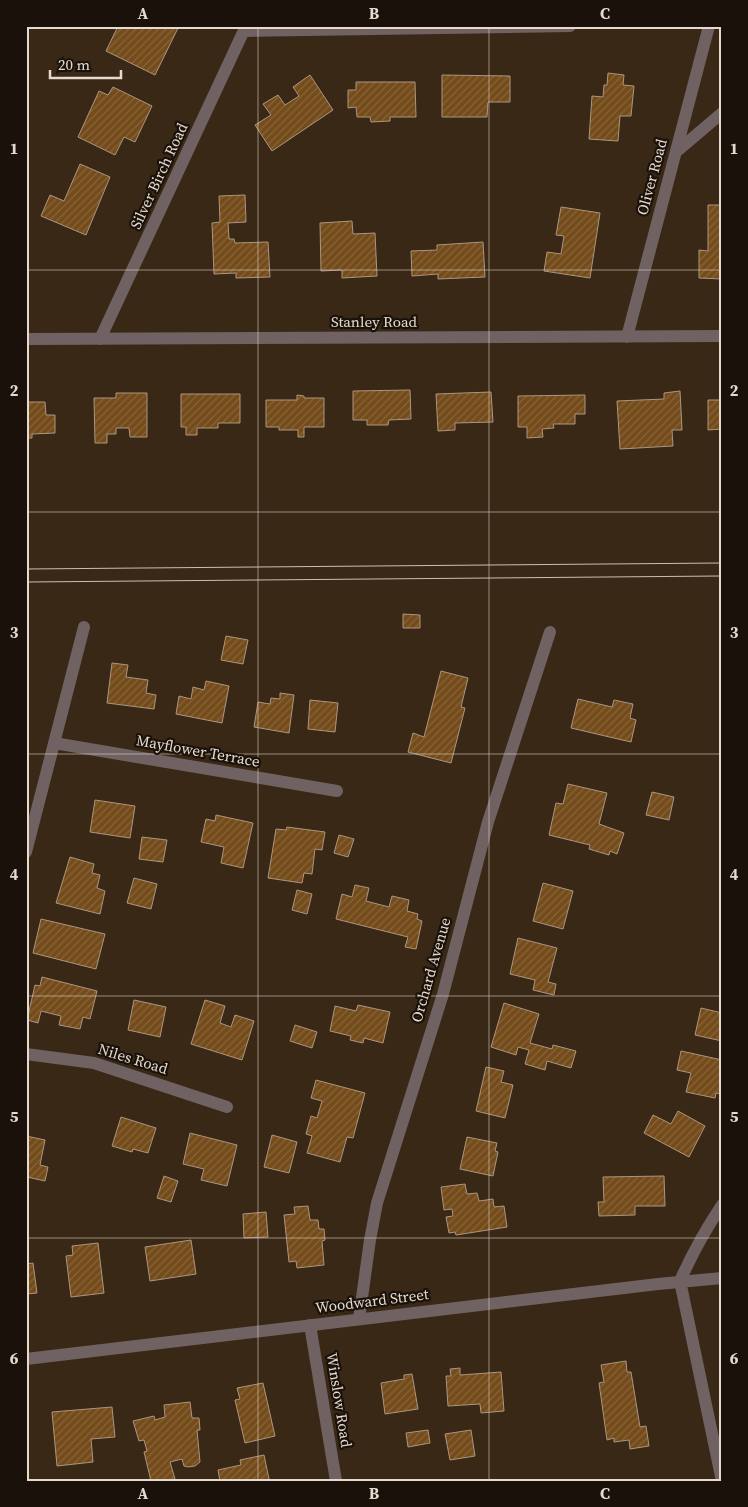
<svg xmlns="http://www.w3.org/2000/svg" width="748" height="1507" font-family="'Source Serif 4',serif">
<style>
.building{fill:url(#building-hatch);stroke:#ac9680}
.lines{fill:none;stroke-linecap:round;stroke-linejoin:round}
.minor{stroke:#706263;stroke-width:12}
.tram{stroke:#cbbfb2;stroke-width:1}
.grid{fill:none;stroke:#e6dacf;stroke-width:1;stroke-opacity:0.55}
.labels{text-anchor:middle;stroke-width:4.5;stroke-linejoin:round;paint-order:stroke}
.street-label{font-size:15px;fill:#e6dacf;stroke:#1a120a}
.neatline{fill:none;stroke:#e6dacf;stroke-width:2}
.grid-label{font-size:16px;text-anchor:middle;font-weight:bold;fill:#e6dacf}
</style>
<defs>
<pattern id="building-hatch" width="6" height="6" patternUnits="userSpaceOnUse" patternTransform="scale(1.25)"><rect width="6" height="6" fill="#744b1a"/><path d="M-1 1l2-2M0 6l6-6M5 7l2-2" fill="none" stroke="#88643a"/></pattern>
</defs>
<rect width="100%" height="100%" fill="#392815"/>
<path class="building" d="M118,26h61l-24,49 -49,-24z
M608,73l16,2 -1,10 11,1 -3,30h-11l-2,25 -29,-2 3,-43 11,1 1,-12h3z
M310,75l23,35 -61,41 -17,-26 16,-10 -8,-11 15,-9 7,10 14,-9 -6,-9z
M442,75l68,1v26h-22l-1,15h-45z
M356,82h59l1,35h-26v4l-19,1 -1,-5h-13l-1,-10 -8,1v-18h8z
M113,87l39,19 -17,36 -11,-5 -9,18 -37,-18 21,-46 9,4z
M80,164l30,13 -24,58 -45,-19 9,-21 14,6z
M245,195l1,27 -18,1 1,16h5l1,4 33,-1 2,35 -34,1v-5l-22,1 -2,-51 8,-1 -1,-26z
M708,205h14v74l-23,-1v-28l9,1z
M561,207l39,6 -10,65 -46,-7 3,-19 14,2 3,-18 -8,-1z
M352,221l1,13 22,-1 2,43 -35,2v-8l-21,1 -1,-48z
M483,242l2,35 -47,2v-5l-26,2 -1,-25 26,-1v-5z
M410,390l1,29 -22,1 -1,5h-21v-5h-14v-29z
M680,391l2,39h-10l1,16 -53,3 -3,-48 47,-2v-6z
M491,392l2,30 -38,1v7l-17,1 -2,-37z
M116,393h31v44h-17l-1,-9h-13v6h-9v9h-12l-1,-45h22z
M181,394h59v29h-22v5h-21v7h-11v-8h-5z
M297,395l7,1v2h20v29h-20v10h-6v-7h-19v-3h-13v-27h31z
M585,395v19h-10v10h-22l1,4 -12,1 1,8 -16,1v-11h-9v-31z
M708,400h14v29l-14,1z
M26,402h19l1,13h9v18l-23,1v4h-6z
M403,614l17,1v13h-17z
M226,636l22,4 -5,24 -22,-4z
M112,663l16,2 -2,12 22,3 -2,13 10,2 -2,14 -47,-6z
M441,671l27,7 -7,29 4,1 -14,55 -43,-11 5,-19 11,4z
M206,681l23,5 -7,37 -46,-9 3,-18 12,3 2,-12 11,3z
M280,693l14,2 -5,38 -35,-6 4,-25 12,2 1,-6 9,1z
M578,699l34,8 2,-7 19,4 -3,14 6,2 -5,22 -60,-14z
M310,700l28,3 -3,29 -27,-3z
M568,784l39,9 -8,31 25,9 -7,21 -7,-3 -1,4 -20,-6 1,-4 -41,-10 7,-32 7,1z
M652,792l22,5 -5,23 -23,-5z
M95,800l40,6 -5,32 -40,-6z
M216,815l37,8 -10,45 -22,-5 3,-16 -23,-5 5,-23 9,2z
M287,827l38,5 -3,18 -7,-1 -3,25 -8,-1 -2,10 -34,-5 8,-49 10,1z
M339,835l15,4 -6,18 -14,-4z
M142,837l25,3 -4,22 -24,-3z
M70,857l24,7 -2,9 8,2 -3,13 8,3 -5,23 -44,-11z
M134,878l23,6 -6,25 -24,-6z
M543,883l30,8 -10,38 -30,-8z
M355,885l14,3 -3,13 23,6 3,-11 17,4 -2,11 11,3 -1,5 5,2 -6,28 -11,-2 3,-10 -72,-18 6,-25 10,3z
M297,890l15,4 -5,20 -15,-4z
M41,919l64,15 -9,35 -63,-16z
M518,938l39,10 -9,34 8,2 -2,11 -21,-5 2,-10 -25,-6z
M42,977l55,14 -7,28 -7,-2 -3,12 -21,-4 2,-9 -20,-5 -3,12 -11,-3 8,-35 5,1z
M134,1000l32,7 -6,30 -32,-7z
M205,1000l20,6 -5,17 11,4 4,-12 19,6 -12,39 -51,-16z
M504,1003l35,11 -9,29 22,6 1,-4 23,6 -5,17 -24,-7 -2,9 -20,-6 4,-14 -11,-3 -2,8 -25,-8z
M358,1005l32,7 -7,31 -19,-5 -1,5 -13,-3 1,-4 -21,-5 5,-25 21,5z
M701,1008l21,5v28l-27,-6z
M295,1025l22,7 -5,16 -22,-7z
M681,1051l41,9v34l-6,-1 -1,5 -29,-6 5,-19 -14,-3z
M486,1067l18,4 -3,11 12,3 -8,33 -29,-7z
M316,1080l49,13 -12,45 -6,-1 -7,25 -33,-9 5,-17 -6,-2 5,-18 6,2 5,-17 -11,-3z
M678,1111l27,15 -16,31 -45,-24 9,-18 18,9z
M121,1117l35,11 -8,25 -15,-4 -1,3 -20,-6z
M190,1133l47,12 -10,41 -26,-6 3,-11 -21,-5z
M272,1135l25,7 -8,31 -25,-6z
M26,1136l19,4 -5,25 8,2 -3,14 -18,-4 -1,2z
M467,1137l30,6 -2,8 3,1 -5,24 -33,-7z
M164,1176l14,5 -7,21 -14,-4z
M664,1176l1,30h-30v9l-36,1 -1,-14h6l-1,-25z
M465,1184l2,10 10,-1 2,8 14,-2 1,8 10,-1 3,21 -51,8 -1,-3 -6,1 -3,-16 7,-1 -1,-7 -8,1 -3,-23z
M308,1206l2,14h8l1,9h5l1,11 -3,1 2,24 -27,3 -1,-7 -7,1 -5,-47 11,-1 -1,-7z
M266,1212l2,25 -24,1 -1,-24z
M191,1240l5,34 -46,7 -5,-34z
M98,1243l6,50 -33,4 -5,-41 7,-1 -1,-9z
M33,1263l4,30 -11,1v-30z
M626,1361l1,11h4l9,55 6,-1 3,20 -19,3 -1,-9 -15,2v-4l-7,2 -8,-57 5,-1 -3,-17z
M460,1368v7l41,-3 3,39 -23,2 -1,-9 -32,2 -2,-30h5l-1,-7z
M412,1374l6,35 -33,5 -4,-31 23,-4v-4z
M263,1383l12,53 -30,7 -10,-43 5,-1 -3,-11z
M190,1402l2,16h7l1,12h-3l3,32 -5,4 -7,1 -4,-1 -2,-7 -12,3 5,17 -7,2h-17l-7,-29 3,-1 -3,-11 -5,1 -6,-20 21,-5 1,4 10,-3 -1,-12z
M112,1407l3,30 -24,2 2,23 -36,4 -5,-54z
M428,1430l2,13 -22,4 -2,-14z
M471,1430l4,26 -25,4 -5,-26z
M264,1455l5,24 -9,2h-40l-2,-11 23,-5 -1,-5z"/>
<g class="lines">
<path class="minor" d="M244,31l326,-5
M676,152l46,-39
M627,337l82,-311
M26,339l696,-3
M100,339l146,-313
M54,743l283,48
M26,852l58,-225
M26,1054l68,9 133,44
M359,1319l11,-79 7,-37 66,-209 45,-172 62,-190
M310,1325l26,156
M26,1359l632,-75 64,-6
M722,1481l-42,-200c12,-27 25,-51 42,-76"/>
<path class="tram" d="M26,569l696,-6
M26,582l696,-6"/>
</g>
<path class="grid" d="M258,26v1455M489,26v1455M26,270h696M26,512h696M26,754h696M26,996h696M26,1238h696"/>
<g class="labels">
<g class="street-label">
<text transform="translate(159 176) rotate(-65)" y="5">Silver Birch Road</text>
<text transform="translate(652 177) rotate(-75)" y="5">Oliver Road</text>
<text x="374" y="327">Stanley Road</text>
<text transform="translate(198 751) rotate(10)" y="5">Mayflower Terrace</text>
<text transform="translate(431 970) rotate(-74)" y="5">Orchard Avenue</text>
<text transform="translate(133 1059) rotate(17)" y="5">Niles Road</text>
<text transform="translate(372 1301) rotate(-7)" y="5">Woodward Street</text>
<text transform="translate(339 1400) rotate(81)" y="5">Winslow Road</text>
</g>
</g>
<rect width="748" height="1507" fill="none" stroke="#1a120a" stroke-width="55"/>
<path d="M50 70v8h71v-8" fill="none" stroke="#e6dacf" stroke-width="2.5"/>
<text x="58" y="70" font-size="15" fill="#e6dacf" stroke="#1a120a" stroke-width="4" paint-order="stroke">20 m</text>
<rect x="28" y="28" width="692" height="1452" class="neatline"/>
<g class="grid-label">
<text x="143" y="19">A</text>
<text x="374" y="19">B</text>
<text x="605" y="19">C</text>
<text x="14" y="154">1</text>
<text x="734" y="154">1</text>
<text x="14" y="396">2</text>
<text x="734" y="396">2</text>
<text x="14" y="638">3</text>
<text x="734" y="638">3</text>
<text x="14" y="880">4</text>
<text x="734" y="880">4</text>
<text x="14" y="1122">5</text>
<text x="734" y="1122">5</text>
<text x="14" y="1364">6</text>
<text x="734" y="1364">6</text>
<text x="143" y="1499">A</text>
<text x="374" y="1499">B</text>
<text x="605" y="1499">C</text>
</g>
</svg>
